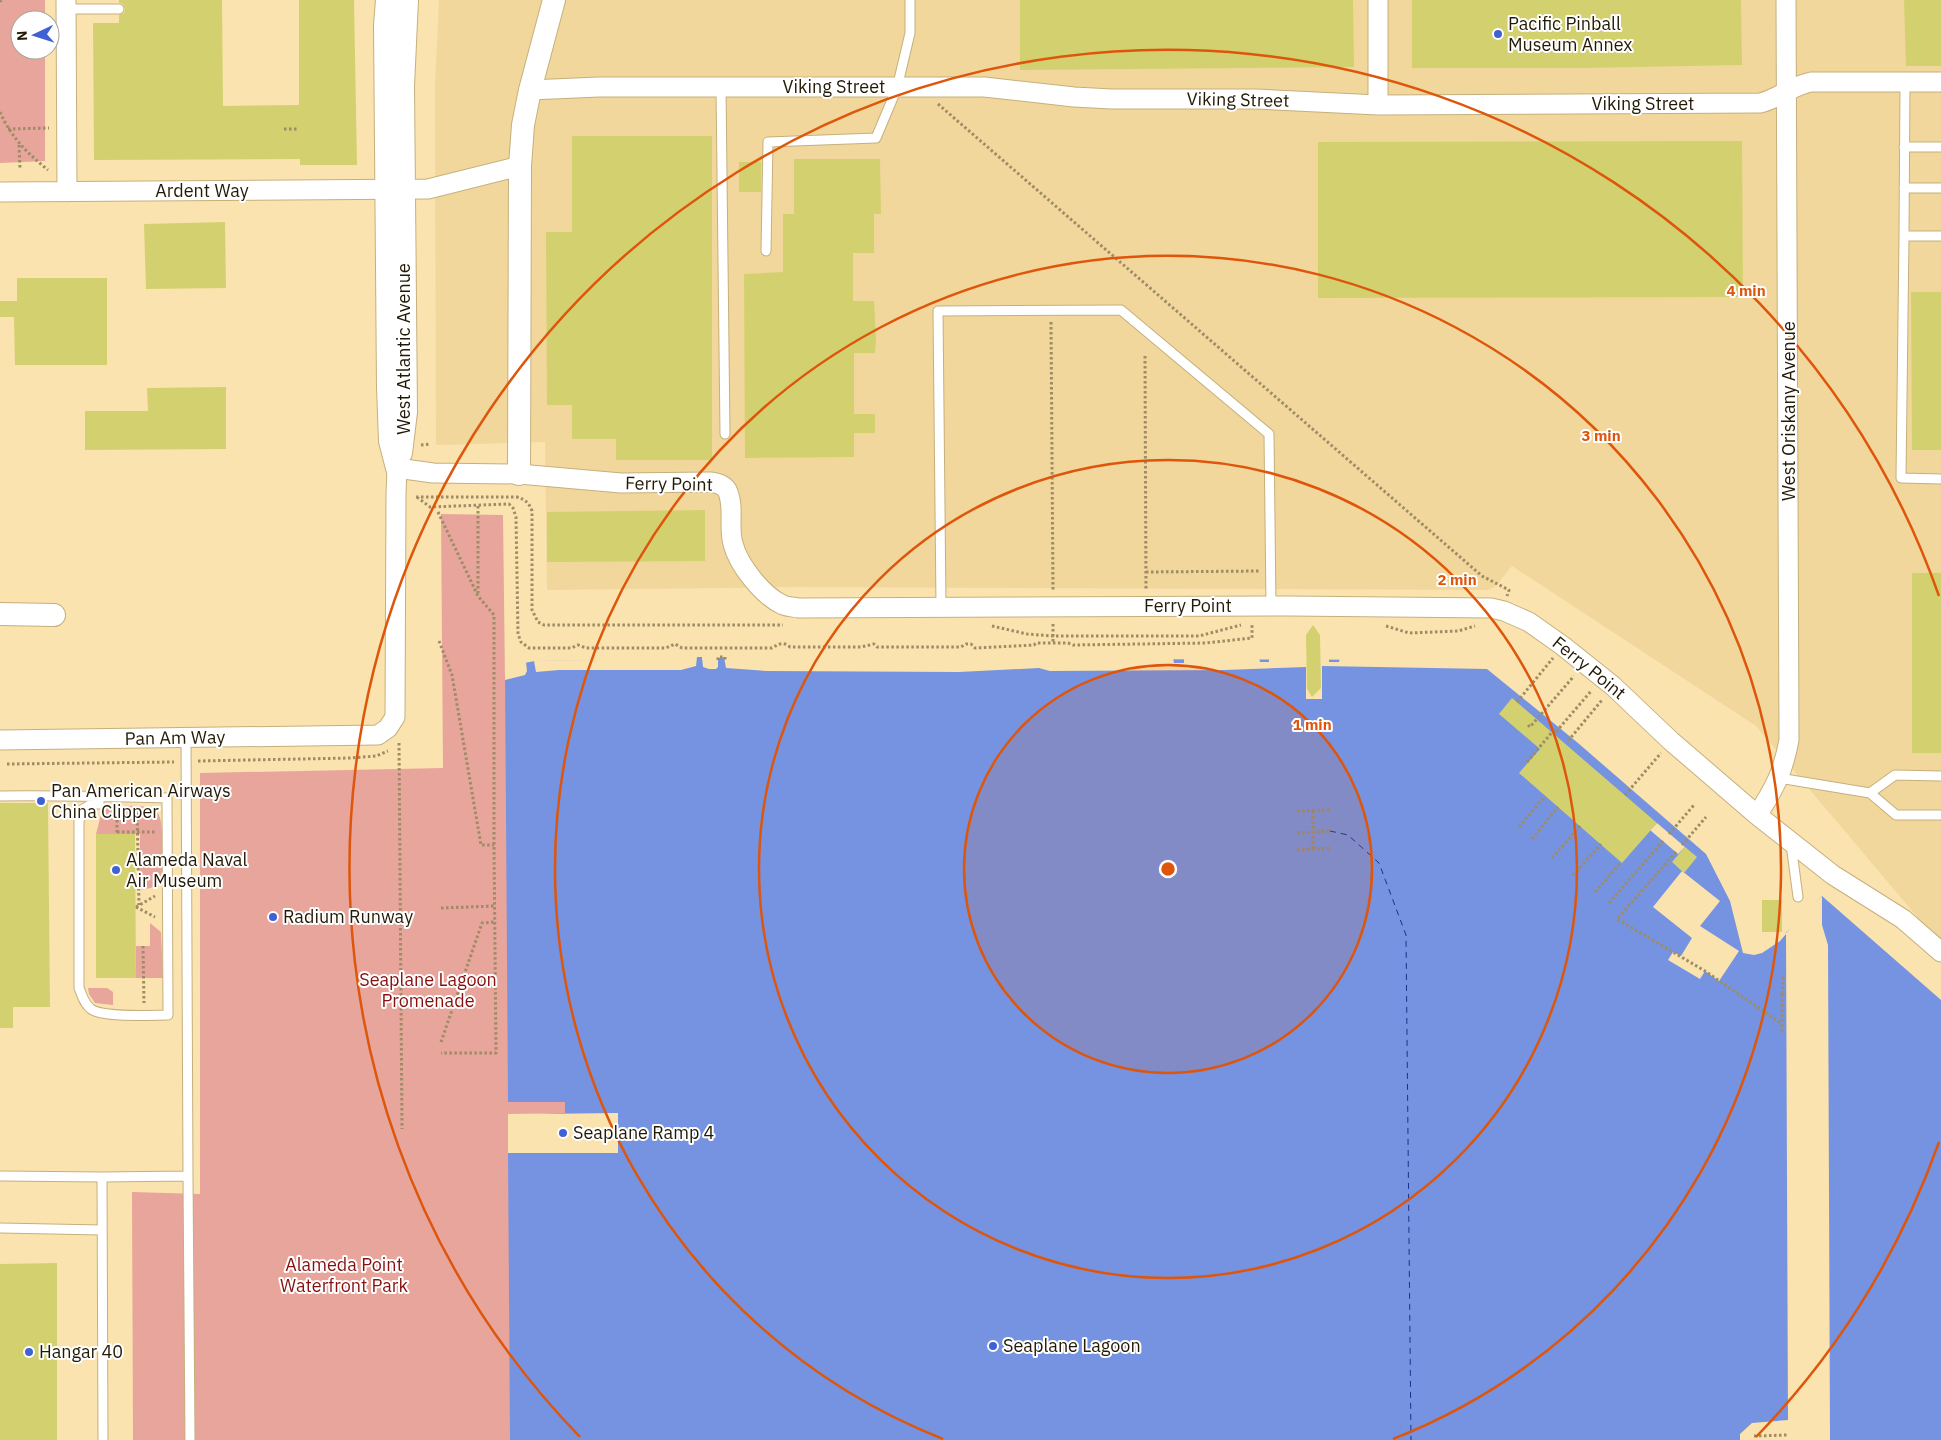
<svg xmlns="http://www.w3.org/2000/svg" width="1941" height="1440" font-family="'IBM Plex Sans',sans-serif">
<style>
.built{fill:#f1d79b}
.green{fill:#e8a59c}
.water{fill:#7693e1}
.pier{fill:#fae3ae}
.lines{fill:none;stroke-linecap:round;stroke-linejoin:round}
.ferry{stroke:#1c318a;stroke-width:1;stroke-dasharray:6 5;stroke-linecap:butt}
.building{fill:#d3d16f}
.service-casing{stroke:#c5b07d;stroke-width:11}
.minor-casing{stroke:#c5b07d;stroke-width:21}
.tertiary-casing{stroke:#c5b07d;stroke-width:24}
.path{stroke:#9d8c65;stroke-width:3;stroke-dasharray:2.5 2.5;stroke-linecap:butt}
.service{stroke:#fff;stroke-width:9}
.minor{stroke:#fff;stroke-width:19}
.tertiary{stroke:#fff;stroke-width:22}
.ring{fill:none;stroke:#de560c;stroke-width:2.5}
.poi-dot{fill:#4061d3;stroke:#fff;stroke-width:2}
.labels{text-anchor:middle;stroke-width:4;stroke-linejoin:round;paint-order:stroke}
.poi-label{font-size:18px;fill:#231a06;stroke:#fff;text-anchor:start}
.street-label{font-size:18px;fill:#231a06;stroke:#fff}
.park-label{font-size:18px;fill:#861010;stroke:#fff}
.centre{fill:#de560c;stroke:#fff;stroke-width:2.5}
.ring-label{font-size:15px;text-anchor:middle;font-weight:bold;fill:#de560c;stroke:#fff;stroke-width:4;stroke-linejoin:round;paint-order:stroke}
</style>
<rect width="100%" height="100%" fill="#fae3ae"/>
<path class="built" d="M439,0h1502v945l-185,-219 -244,-160 -17,21 -8,3 -690,-3 -250,3 -2,-148 -109,3 -1,-359z"/>
<path class="green" d="M0,0h45v20h-25v30h25v111l-45,2z
M441,514l62,1 2,165 21,-18 52,451 -70,1v39h73l-72,103 1,94 23,90h-400l-1,-248 68,2v-421l243,-5z
M103,807c15,0 36,-4 50,2 4,2 6,5 7,9 3,8 4,56 0,62 -4,7 -12,10 -20,9v-55h-44z
M150,923l11,9 2,46h-27v-32h14z
M88,988h19l6,4v13l-18,-2 -6,-9z"/>
<path class="water" d="M993,653h5v6h8l485,1 239,207 24,74c26,8 52,-28 68,-45l119,104v440h-1431l-2,-287h31l-1,-39 27,-1v-11h-57l-3,-430 15,-8 14,-3 162,-1v-3h6v3l23,-3v2h268z"/>
<path class="pier" d="M993,653h5v6h8v-2h167l1,6h10v-6h75l1,5h9v-5h60v5h10l1,-5h151l29,23 212,186 21,33 6,22 -3,18 6,2 7,-7 10,-2 7,1 36,-37v29l6,20 2,495h-90v-6l12,-11 36,-3 -2,-486 -6,7 -18,12 -8,2 -11,-2 -13,-52 -24,-47 -128,-111 -91,-74 -165,-3v33h-16v-32l-82,3 -174,1 -11,-3 -80,4 -192,-1 -41,-3 -2,-11 -6,1v9l-2,2h-7l-6,-2 -1,-10h-5l-1,9 -15,4h-122l-23,2 -2,-11 -8,1 1,9 -2,4 -20,5v-11l14,-7 15,-3 3,2 157,-3 2,-3h7l2,2 20,-2 2,2h255v2h11z
M1657,823l28,24 -7,7 -28,-24z
M1682,871l38,30 -20,25 39,25 -20,30 -14,-10 -5,8 -32,-19 5,-8 8,4 11,-18 -39,-31z
M618,1113v40h-110v-3h28v-36z"/>
<g class="lines">
<path class="ferry" d="M1330,831l18,4 31,28 27,72 5,505"/>
</g>
<path class="building" d="M119,0h103l1,106 76,-1v-105h55l3,165h-57v-6l-206,1 -1,-137h26v-8l5,-2 1,-4 -2,-5 -4,-1z
M1020,0h333l1,67 -334,3z
M1412,0h329l1,65 -158,3h-172z
M1904,0h37v66h-35z
M572,136h140v324h-96v-21h-44v-34h-25l-1,-173h26z
M1742,141l1,156 -425,1v-156z
M794,159h86l1,55h-7v39h-21v48h21l2,37 -1,15h-21v61h21v19h-21v24l-109,1 -1,-184 39,-2v-58h11z
M739,162h22v30h-22z
M225,222l1,66 -80,1 -2,-65z
M17,278h90v87h-92l-1,-48h-14v-16h17z
M1911,292h30v158h-29z
M226,387v62l-141,1v-39h63l-1,-23z
M705,510v51l-158,1v-50z
M1912,573h29v180h-29z
M1313,625l7,10 1,53 -9,9 -5,-8 -1,-54z
M1512,698l145,125 -35,40 -103,-90 21,-24 -41,-35z
M0,803h48l2,204h-37v21h-13z
M96,834h39l1,144h-40z
M1685,847l12,10 -13,16 -12,-11z
M1762,900h20v32h-20z
M57,1263v177h-57v-176z"/>
<g class="lines">
<defs>
<path id="service" d="M66,9h53
M1905,82l-1,154h37
M721,87l4,347
M1904,147h37
M1904,188h37
M1904,236l-3,242 40,1
M766,251l2,-109 108,-4 21,-50 13,-55v-33
M941,607l-3,-296 183,-1 148,124 2,172
M1779,778l91,15 26,22h45
M1870,793l25,-18 46,1
M0,796c56,-1 111,1 167,2l1,217c-17,0 -65,3 -77,-6 -7,-5 -9,-14 -12,-21v-167l4,-12 9,-5h7v-8
M1791,844l7,53
M0,1176l102,1 1,263
M188,1176l2,264
M102,1177l86,-1 -2,-438
M0,1228l102,2"/>
<path id="minor" d="M66,0l1,192
M1378,0v105
M530,90l69,-3h385l90,10 38,2h144l122,6 382,-2c18,-4 31,-17 51,-21h130
M0,192l428,-3 92,-23
M0,740l378,-5 10,-7 7,-11 1,-223 1,-26 36,5 86,1 102,9 89,-1c7,1 13,2 17,8 8,16 1,37 6,54 6,22 30,52 50,61 5,2 11,2 16,3l490,-2 202,2 13,3 25,11 34,24 50,40 58,55 86,74 76,60 70,44 38,33
M1757,815c18,-27 26,-43 32,-75l-3,-740"/>
<path id="tertiary" d="M387,0l-2,25 3,362 2,54 7,27
M401,453l5,-41 -3,-326 4,-86
M519,474l1,-308 3,-41 7,-35 24,-90
M0,614l54,1"/>
</defs>
<use href="#service" class="service-casing"/>
<use href="#minor" class="minor-casing"/>
<use href="#tertiary" class="tertiary-casing"/>
<path class="path" d="M0,2l1,-2
M938,104l544,472 27,14 -2,6
M0,112c11,25 27,41 48,58
M8,129l41,-1
M284,129h15
M19,145l1,23
M1051,322l2,269
M1145,356l1,235
M421,445l9,-1
M416,497h101c9,3 12,6 15,14v99l6,12 6,3h239
M417,497l13,10 79,-3 4,4 3,9 2,117 3,8 8,6h42l7,-3 8,3h80l9,-4 7,4h90c7,-4 11,-7 18,-1h71l13,-3 3,3h84l5,-3h5l4,4 59,-3 2,-2h32l5,2 133,-2 46,-5v-15
M478,506v87
M438,512l40,84 16,19v230l2,208h-55
M1146,572l114,-1
M1053,624v19
M992,626l35,8 26,2h146l42,-11
M1386,626l23,7 49,-2 17,-5
M439,641l13,34 29,170h13
M718,660v-3h7v3
M1517,702l36,-44
M1528,725l2,2 44,-51
M1568,741l34,-41
M399,743l3,386
M198,761l152,-3 26,-2 12,-5
M1527,762l26,-31 2,2 37,-43
M7,764l167,-2
M1625,795l36,-42
M137,808l2,97
M117,810v23
M1297,811l33,-1
M1313,811v38
M1519,827l26,-31
M117,832h40
M1297,833l33,-2
M1669,834l25,-29
M1532,839l26,-32
M1682,845l24,-28
M1297,850l34,-2
M1676,852l-59,67 88,52 77,53
M1552,858l28,-32
M1573,875l28,-31
M1595,892l26,-30
M1609,903l54,-62
M136,907l19,-11
M136,907l19,10
M441,908l53,-2
M143,946l1,57
M1782,994v40
M1782,994l1,-16h3
M441,1042l41,-119 12,-1
M1754,1436l34,-1"/>
<use href="#service" class="service"/>
<use href="#minor" class="minor"/>
<use href="#tertiary" class="tertiary"/>
</g>
<circle cx="1168" cy="869" r="204" fill="#de560c" fill-opacity=".12"/>
<g class="ring">
<circle cx="1168" cy="869" r="204"/>
<circle cx="1168" cy="869" r="409"/>
<path d="M943 1439A613 613 0 1 1 1393 1439"/>
<path d="M1939 1142A818 818 0 0 1 1756 1437M580 1437A818 818 0 1 1 1939 596"/>
</g>
<g class="poi-dot">
<circle cx="1498" cy="34" r="5"/>
<circle cx="41" cy="801" r="5"/>
<circle cx="116" cy="870" r="5"/>
<circle cx="273" cy="917" r="5"/>
<circle cx="563" cy="1133" r="5"/>
<circle cx="993" cy="1346" r="5"/>
<circle cx="29" cy="1352" r="5"/>
</g>
<g class="labels">
<g class="poi-label">
<text x="1508" y="30">Pacific Pinball<tspan x="1508" dy="21">Museum Annex</tspan></text>
<text x="51" y="797">Pan American Airways<tspan x="51" dy="21">China Clipper</tspan></text>
<text x="126" y="866">Alameda Naval<tspan x="126" dy="21">Air Museum</tspan></text>
<text x="283" y="923">Radium Runway</text>
<text x="573" y="1139">Seaplane Ramp 4</text>
<text x="1003" y="1352">Seaplane Lagoon</text>
<text x="39" y="1358">Hangar 40</text>
</g>
<g class="street-label">
<text x="834" y="93">Viking Street</text>
<text transform="translate(1238 100) rotate(1)" y="6">Viking Street</text>
<text x="1643" y="110">Viking Street</text>
<text x="202" y="197">Ardent Way</text>
<text transform="translate(404 349) rotate(-90)" y="6">West Atlantic Avenue</text>
<text transform="translate(1789 411) rotate(-90)" y="6">West Oriskany Avenue</text>
<text transform="translate(669 484) rotate(1)" y="6">Ferry Point</text>
<text x="1188" y="612">Ferry Point</text>
<text transform="translate(1589 668) rotate(39)" y="6">Ferry Point</text>
<text transform="translate(175 738) rotate(-1)" y="6">Pan Am Way</text>
</g>
<g class="park-label">
<text x="428" y="986">Seaplane Lagoon<tspan x="428" dy="21">Promenade</tspan></text>
<text x="344" y="1271">Alameda Point<tspan x="344" dy="21">Waterfront Park</tspan></text>
</g>
</g>
<circle cx="1168" cy="869" r="8" class="centre"/>
<g class="ring-label">
<text x="1746" y="296">4 min</text>
<text x="1601" y="441">3 min</text>
<text x="1457" y="585">2 min</text>
<text x="1312" y="730">1 min</text>
</g>
<g transform="translate(35 35) rotate(266)"><circle r="24" fill="#ffffff" stroke="#a7a39b"/>
<path d="M0-4L9 19L0 12L-9 19Z" fill="#4061d3"/>
<text y="-8" font-size="14" font-weight="bold" text-anchor="middle" fill="#231a06">N</text>
</g>
</svg>
